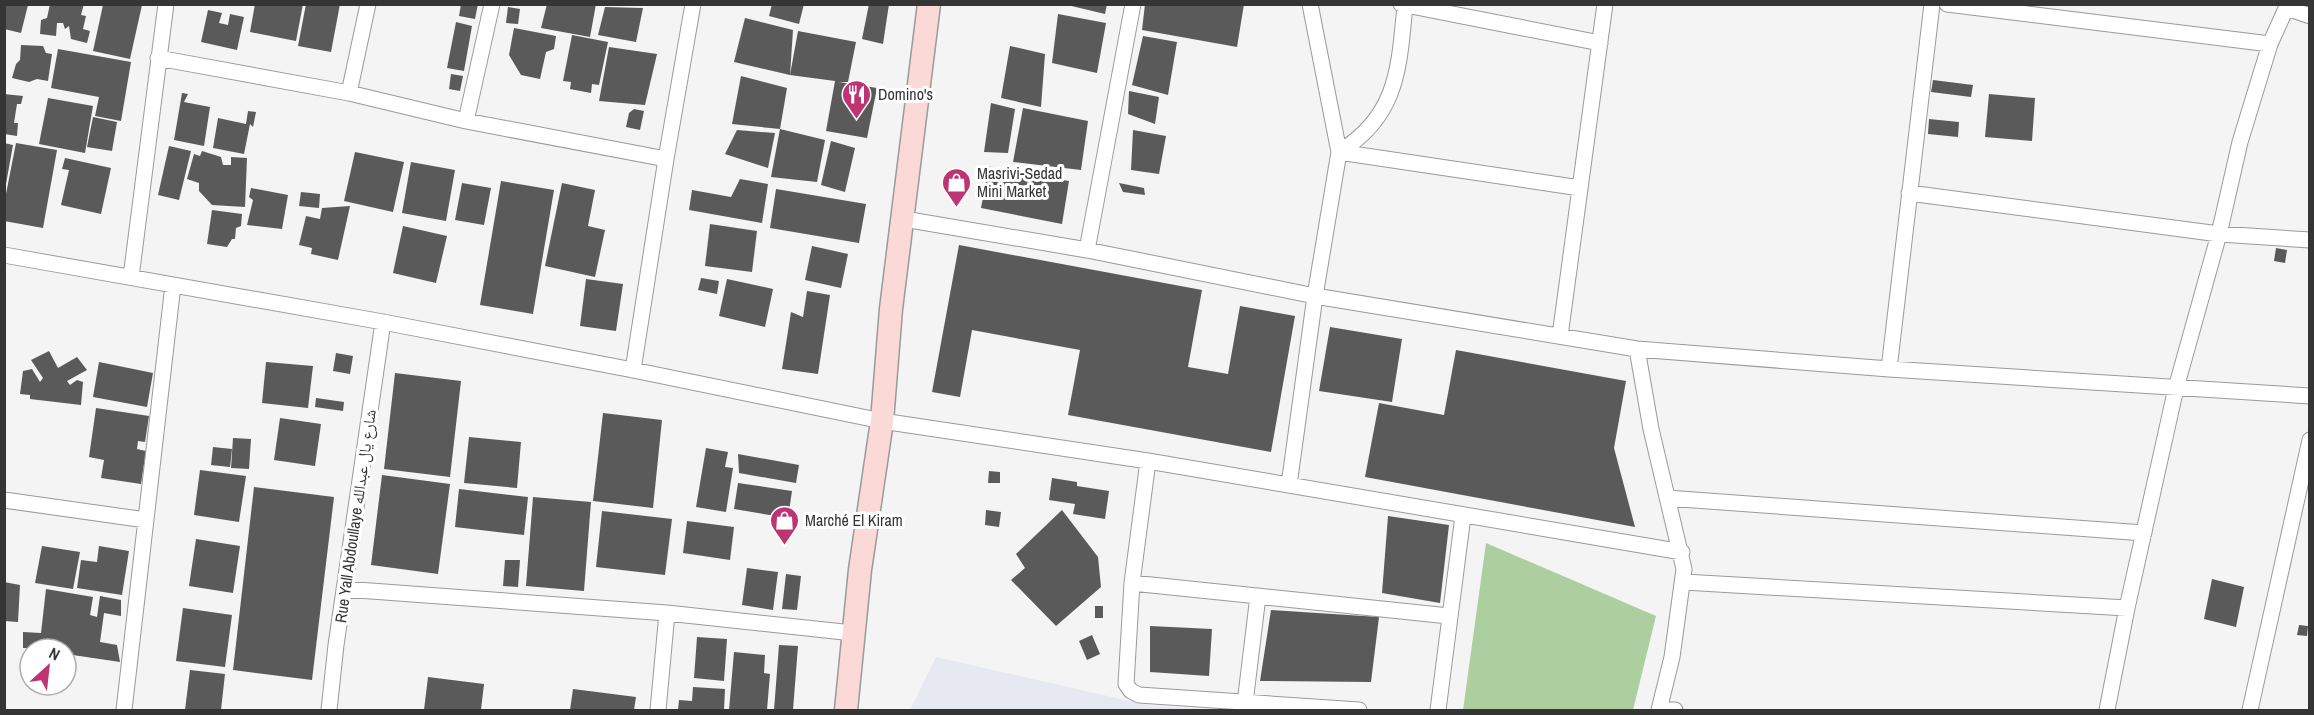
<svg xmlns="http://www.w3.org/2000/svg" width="2314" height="715" font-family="'Archivo Narrow','Noto Naskh Arabic',sans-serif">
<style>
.built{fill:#e7e9f2}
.green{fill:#adcf9f}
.building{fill:#5a5a5b}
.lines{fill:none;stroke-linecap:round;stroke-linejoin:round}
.street-casing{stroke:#9a9a9b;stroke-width:17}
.secondary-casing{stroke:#9a9a9b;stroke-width:25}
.street{stroke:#fff;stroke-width:15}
.secondary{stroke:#fbd9d7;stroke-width:22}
.labels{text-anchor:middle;stroke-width:6;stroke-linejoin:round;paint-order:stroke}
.poi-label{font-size:16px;fill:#353535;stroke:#fff;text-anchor:start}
.street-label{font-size:16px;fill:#353535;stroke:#fff}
</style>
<rect width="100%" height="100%" fill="#f4f4f5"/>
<path class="built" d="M936,657l216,49 66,4h-308z"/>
<path class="green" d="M1486,543l170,73 -23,94h-170z"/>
<path class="building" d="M50,4h34l-3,11 5,1 -3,13 7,2 -3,12 -16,-4 -2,-13 -4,3 -2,-6h-6l-1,13 -16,-2 1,-14 6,-2z
M255,4h48l-7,37 -46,-9z
M306,4h34l-9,48 -33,-6z
M461,4h17l-3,15 -16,-3z
M547,4h49l-6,33 -49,-9z
M772,4h32l-5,20 -30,-8z
M869,4h20l-6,40 -21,-5z
M1063,4h44l-2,10z
M1145,4h99l-7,43 -95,-17z
M4,5h24l-7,28 -17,-4z
M103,5h39l-12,54 -37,-8z
M508,7l12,2 -2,15 -12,-1z
M605,7l38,1 -7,34 -38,-7z
M208,10l14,3 -3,10 9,2 2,-11 14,3 -7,33 -36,-8z
M1058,14l48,9 -9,50 -45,-10z
M745,18l48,12 -3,45 8,-44 58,11 -8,40h-9l38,6 -10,50 -41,-7 9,-50 -45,-6 -56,-13z
M456,22l16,4 -8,45 -17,-3z
M514,28l42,8 -2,13 -8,3 -6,27 -19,-4 -12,-20z
M572,35l36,7 -9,43 -7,-1 -1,9 -21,-4 1,-7 -8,-1z
M1143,36l34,6 -9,53 -36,-10z
M21,45l22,1 3,7 6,1 -4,27 -11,-2 -8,3 -17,-4 4,-14 4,-4z
M1010,46l35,8 -4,53 -40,-9z
M609,47l48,7 -12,51 -46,-4z
M58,49l73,13 -10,59 -26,-5 4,-19 -48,-9z
M451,74l12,2 -3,15 -11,-2z
M741,76l46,12 -7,41 -48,-5z
M1933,80l40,5 -2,12 -40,-5z
M1129,91l30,6 -4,27 -27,-10z
M182,93l6,1 -4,8 26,5 -6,39 -30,-6z
M4,94l19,2 -2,8h-4l-3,19h4l-1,13 -13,-2z
M1989,94l46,4 -3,43 -47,-4z
M48,98l45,8 -8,47 -46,-9z
M991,103l24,6 -7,44 -24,-1z
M1023,108l65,13 -7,49 -68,-8z
M634,109l10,2 -4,19 -14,-3 3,-14z
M248,111l8,1 -3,15 -3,-3 -6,30 -31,-6 5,-30 28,6z
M93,117l24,5 -5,29 -25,-4z
M1929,119l30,3 -1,15 -30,-3z
M780,129l45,11 -8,42 -46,-5z
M737,130l38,3 -7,35 -43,-14z
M1133,130l33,6 -7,38 -28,-4z
M831,141l24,7 -10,44 -24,-7z
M4,143l9,2 -7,39h-2z
M16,143l41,7 -14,78 -39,-7v-17z
M169,146l22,5 -12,49 -21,-5z
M202,151l19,6 2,8h8v-8l16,1 -2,49 -33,-2 -13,-14v-8l-12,-4 7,-25 6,2z
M355,152l49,10 -11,50 -49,-11z
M65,158l46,10 -10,46 -40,-9 8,-35 -7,-1z
M411,162l44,8 -9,51 -44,-8z
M989,166l8,4 72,11 -7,43 -81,-16z
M740,179l28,5 -6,39 -73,-13 3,-20 39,7z
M501,181l53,9 -21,124 -53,-9z
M462,183l29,5 -7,37 -29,-5z
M562,183l33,7 -7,36 17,4 -10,47 -50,-11z
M1119,183l25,5 1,7 -22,-3z
M251,188l37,7 -6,34 -35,-4 6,-25 -4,-3z
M776,189l90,15 -7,39 -89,-15z
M301,192l19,2 -1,14 -20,-2z
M350,206l-12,54 -27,-6 1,-6 -13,-3 7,-29 14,3 2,-11z
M212,210l30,4 -1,12 -5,2 -1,11h-3l-5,8 -20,-3z
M710,224l47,7 -5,41 -47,-6z
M403,226l44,10 -11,47 -43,-10z
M959,245l243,45 -14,77 40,7 12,-68 55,10 -24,136 -203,-37 12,-65 -108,-20 -12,67 -28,-5z
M812,246l36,8 -7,34 -36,-8z
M2276,248l11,2 -2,13 -11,-2z
M701,278l18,3 -2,13 -19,-4z
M586,279l37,5 -7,47 -36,-5z
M727,279l46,10 -8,38 -46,-11z
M807,291l23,4 -12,79 -36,-5 9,-57 12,5z
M1330,327l72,12 -10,63 -73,-11z
M1456,350l170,31 -12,67 21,79 -270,-50 14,-74 65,12z
M49,351l9,17 19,-11 10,13 -20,11 3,4 7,-5 6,2 -2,23 -51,-6v-4l-10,-1 3,-23 9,-2 8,13 3,-4 -12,-18z
M336,353l17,3 -3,18 -17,-3z
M99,362l54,11 -6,34 -54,-10z
M266,362l47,4 -5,42 -46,-5z
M395,373l66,8 -11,96 -66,-8z
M316,398l28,4 -1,9 -28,-4z
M96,408l53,8 -4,26 -7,-1 -1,8 9,2 -5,33 -40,-6 3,-18 -15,-3z
M603,413l59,7 -9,88 -60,-7z
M280,418l41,6 -6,42 -41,-6z
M469,437l52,5 -4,46 -53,-5z
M233,438l18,1 -2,30 -18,-1z
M213,447l19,2 -2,18 -19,-2z
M706,448l22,4 -3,15 8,1 -7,44 -30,-5z
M738,454l61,11 -3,18 -57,-10z
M200,470l46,6 -7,46 -45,-7z
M989,471l11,1v11h-12z
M382,475l68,9 -12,90 -67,-9z
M1052,478l25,4v4l32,5 -4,28 -32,-5 2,-10 -26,-4z
M738,483l54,8 -4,27 -54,-9z
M254,487l80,10 -22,183 -79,-10z
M459,489l69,8 -4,38 -69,-8z
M533,497l58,5 -7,89 -58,-5z
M986,510l15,2 -2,15 -14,-2z
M1062,510l36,47 3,30 -45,39 -45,-46 14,-12 -9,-14z
M602,511l70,8 -7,56 -69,-8z
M1388,516l61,9 -9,78 -58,-10z
M687,521l47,6 -4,33 -47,-7z
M196,539l44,7 -7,47 -44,-7z
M42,546l38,6 -7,37 -38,-6z
M99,546l30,5 -7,44 -45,-7 4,-28 16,2z
M505,560h15l-2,27 -15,-1z
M747,568l31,4 -5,38 -31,-5z
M786,574l15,2 -4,34 -15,-1z
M2212,579l32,8 -8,40 -32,-8z
M4,582l16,3 -2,37 -14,-1z
M46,589l47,8 -3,18 7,2 3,-21 21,4v16l-17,-3 -4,29 17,3 3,17 -54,-8v-5l-43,-1v-16l18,1z
M1095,606h8v12h-8z
M183,608l49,7 -7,52 -49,-6z
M1271,610l108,7 -8,65 -111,-1z
M2299,625l9,1 -1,10 -10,-1z
M1150,626l62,3 -3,47 -59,-4z
M1092,635l8,19 -13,6 -8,-19z
M697,637l30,2 -3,42 -30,-3z
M779,645l19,1 -5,64h-19z
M734,652l31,3 -1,18 6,1 -3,36h-38z
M190,670l35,4 -4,36h-36z
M428,677l56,7 -3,26h-57z
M693,687l32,2 -1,21h-46l1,-10 13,1z
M573,689l63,8 -2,13h-64z"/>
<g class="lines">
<defs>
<path id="street" d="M1401,4l199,39
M1947,4l323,40
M2287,8l23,8
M158,58l191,35 117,28 200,38
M349,93l19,-89
M466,121l26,-117
M1339,152l241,36
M1339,152c59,-36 60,-84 66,-147
M1909,193l310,41 91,6
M904,219l183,31 228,46 322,53 252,20 421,27
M1087,250l46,-246
M4,255l379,67 250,48 249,51 266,40 534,91
M131,277l35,-273
M1560,336l45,-332
M1637,349l14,80 33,140 -12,88 -13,53
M1889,369l43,-365
M633,370l33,-211 27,-155
M1148,461l-16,122 -6,101 5,7 8,4 220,15
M1289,485l26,-189 24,-144 -29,-148
M1667,498l477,35
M4,500l142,20
M1684,582l443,26
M1132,583l317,33
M344,589l323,24 186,20
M1245,703l13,-107
M124,710l49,-425
M329,710l7,-65 47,-323
M658,710l9,-97
M1438,710l25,-194
M1659,710h16
M2107,710l20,-102 49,-220 43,-154 21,-92 30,-98 18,-40
M2250,710l60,-270"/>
<path id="secondary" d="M846,710l14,-140 22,-149 9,-112 38,-305"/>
</defs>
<use href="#street" class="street-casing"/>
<use href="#secondary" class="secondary-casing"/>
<use href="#street" class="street"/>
<use href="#secondary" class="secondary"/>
</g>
<defs>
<symbol id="restaurant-pin" viewBox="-11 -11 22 30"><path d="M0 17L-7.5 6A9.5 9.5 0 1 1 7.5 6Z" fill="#bd3472" stroke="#fff"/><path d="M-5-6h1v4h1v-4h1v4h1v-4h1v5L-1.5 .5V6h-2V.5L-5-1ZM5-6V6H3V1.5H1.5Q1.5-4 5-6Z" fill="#fff"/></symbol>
<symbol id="shop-pin" viewBox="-11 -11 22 30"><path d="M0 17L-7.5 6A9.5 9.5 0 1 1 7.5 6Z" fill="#bd3472" stroke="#fff"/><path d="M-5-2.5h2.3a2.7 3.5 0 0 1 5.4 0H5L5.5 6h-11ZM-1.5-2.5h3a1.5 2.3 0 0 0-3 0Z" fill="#fff"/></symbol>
</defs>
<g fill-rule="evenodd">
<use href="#restaurant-pin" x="840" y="78" width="33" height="45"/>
<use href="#shop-pin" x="940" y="166" width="33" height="45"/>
<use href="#shop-pin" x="768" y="504" width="33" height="45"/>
</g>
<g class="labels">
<g class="poi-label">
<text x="878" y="100">Domino's</text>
<text x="977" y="179">Masrivi-Sedad<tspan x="977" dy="18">Mini Market</tspan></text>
<text x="805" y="526">Marché El Kiram</text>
</g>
<g class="street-label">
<text transform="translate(355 516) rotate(-82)" y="6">Rue Yall Abdoullaye شارع يال عبدالله</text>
</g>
</g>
<rect width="2314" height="715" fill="none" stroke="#353535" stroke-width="12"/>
<g transform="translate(48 667) rotate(27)"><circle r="28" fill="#ffffff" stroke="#aeaeae" stroke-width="1.5"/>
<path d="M0-4.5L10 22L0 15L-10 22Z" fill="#bd3472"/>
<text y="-9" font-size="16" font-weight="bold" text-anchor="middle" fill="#353535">N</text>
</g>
</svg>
